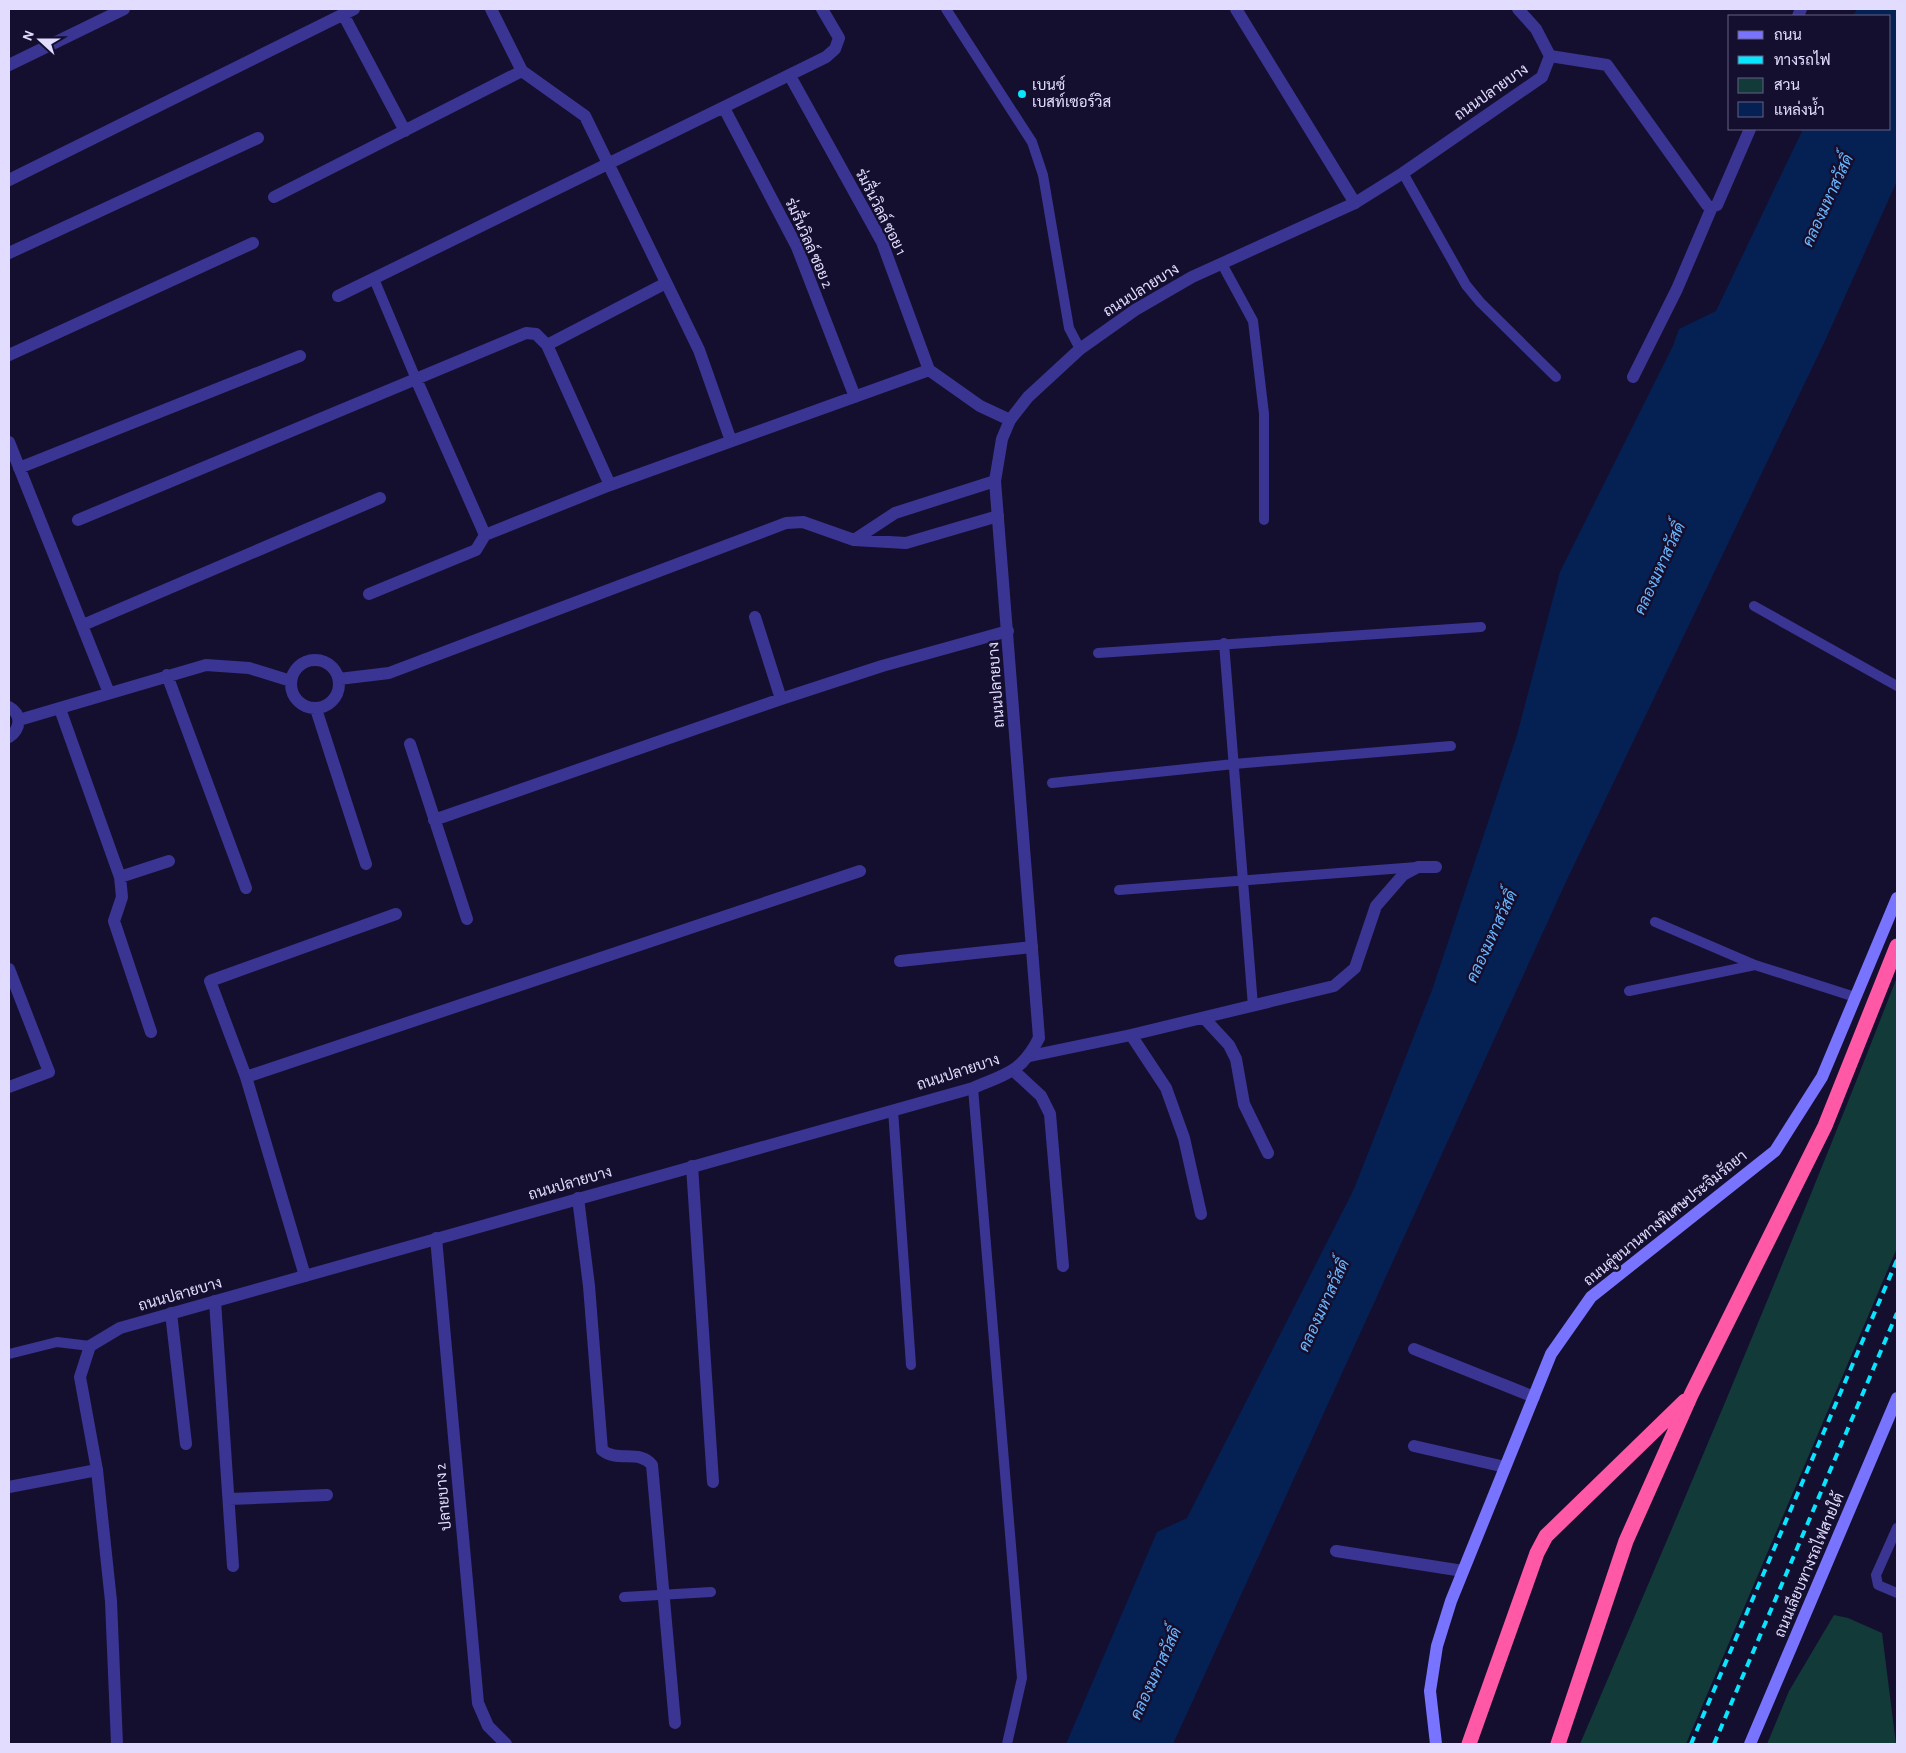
<svg xmlns="http://www.w3.org/2000/svg" width="1906" height="1753" font-family="'Alegreya Sans',Sarabun,sans-serif">
<style>
.green{fill:#113a39}
.water{fill:#052053}
.lines{fill:none;stroke-linecap:round;stroke-linejoin:round}
.service{stroke:#3a3593;stroke-width:10}
.minor{stroke:#3a3593;stroke-width:12}
.tertiary{stroke:#3a3593;stroke-width:12}
.secondary{stroke:#7974ff;stroke-width:12}
.motorway{stroke:#ff58a6;stroke-width:15}
.rail{stroke:#09e4ff;stroke-width:4;stroke-dasharray:8 6;stroke-linecap:butt}
.poi-dot{fill:#09e4ff;stroke:#150f2f;stroke-width:2}
.labels{text-anchor:middle;stroke-width:5;stroke-linejoin:round;paint-order:stroke}
.poi-label{font-size:15px;fill:#e2ddff;stroke:#150f2f;text-anchor:start}
.street-label{font-size:15px;fill:#e2ddff;stroke:#150f2f}
.water-label{font-size:16px;font-style:italic;fill:#6bb9ff;stroke:#150f2f}
</style>
<rect width="100%" height="100%" fill="#150f2f"/>
<path class="green" d="M1897,977v271l-211,496h-106c109,-254 217,-509 317,-767z
M1834,1615l14,3 34,15 14,111h-129l22,-53z"/>
<path class="water" d="M1857,9h40v172l-73,162 -260,543 -391,858h-107l91,-212 30,-14 167,-329 78,-199 85,-255 43,-163 113,-226 6,-17 37,-18 87,-182h87v-113h-37z"/>
<g class="lines">
<path class="service" d="M946,9l86,133 11,33 26,153 11,21
M1403,173l63,112 14,17 76,75
M1222,264l31,57 11,93v106
M374,279l42,100
M1754,606l143,80
M1224,643l29,363
M1098,653l383,-26
M1052,783l182,-19 217,-18
M1119,890l298,-23
M1655,922l100,43 100,32
M1629,991l126,-26
M973,1088l49,590 -15,66
M893,1110l18,255
M9,1354l48,-12 33,4
M1897,1528l-21,47 2,10 19,8
M624,1597l87,-5"/>
<path class="minor" d="M491,9l31,62 63,45 114,234 32,91
M1236,9l119,194
M343,14l62,117
M1798,16l3,-7
M1550,56l57,9 100,140 5,2
M9,65l115,-56
M790,76l92,166 47,128
M724,108l73,139 58,150
M9,180l345,-171
M274,197l248,-126
M9,253l249,-115
M338,296l488,-239 9,-8 4,-11 -17,-29
M547,345l119,-62
M9,355l244,-112
M929,370l51,36 30,14
M1633,377l44,-88 35,-82 5,-2 33,-76
M416,379l69,156
M9,442l100,251
M19,468l281,-112
M78,520l448,-187 10,1 11,11 63,140
M854,540l41,-27 100,-32
M369,594l107,-44 9,-15 125,-50 319,-115
M755,617l26,82
M83,625l297,-127
M291 684a24 24 0 1 1 48 0a24 24 0 1 1-48 0Z
M167,675l79,213
M339,679l50,-6 397,-150 17,-1 51,18 52,3 92,-27
M9,707c13,7 12,22 0,30
M60,709l60,168 2,20 -8,24 37,111
M316,709l50,155
M19,720l187,-55 43,3 42,13
M410,744l57,175
M434,820l347,-121 101,-33 126,-35
M120,877l49,-16
M900,961l132,-14
M9,969l40,103 -40,15
M1204,1018l25,27 7,14 8,45 24,49
M1131,1035l35,53 18,50 17,76
M1030,1056l101,-21 203,-49 21,-18 21,-62 27,-31 15,-8h18
M1014,1071l27,25 9,18 13,152
M246,1077l614,-206
M692,1166l21,316
M578,1198l11,88 13,164c15,13 38,-1 50,15l23,258
M436,1238l42,465 10,23 18,18
M305,1276l-59,-199 -36,-96 186,-67
M215,1301l18,265
M171,1313l15,131
M1414,1349l120,48
M1414,1446l91,21
M9,1487l88,-17
M229,1499l98,-4
M1336,1551l127,20"/>
<path class="tertiary" d="M117,1744l-6,-143 -14,-131 -17,-93 10,-31 30,-18 853,-240c33,-14 49,-16 66,-50l-44,-557 7,-42 8,-19 18,-23 52,-48 55,-39 57,-33 163,-74 48,-30 139,-96 8,-21 -14,-27 -18,-20"/>
<path class="secondary" d="M1436,1744l-6,-53 7,-45 14,-45 100,-247 40,-57 184,-146 47,-74 75,-179
M1750,1744l147,-346"/>
<path class="motorway" d="M1469,1744l68,-191 9,-17 139,-135
M1558,1744l68,-203 65,-146 134,-269 72,-180"/>
<path class="rail" d="M1691,1744l206,-484
M1714,1744l183,-431"/>
</g>
<circle class="poi-dot" cx="1022" cy="94" r="5"/>
<g class="labels">
<g class="poi-label">
<text x="1032" y="90">เบนซ์<tspan x="1032" dy="17">เบสท์เซอร์วิส</tspan></text>
</g>
<g class="street-label">
<text transform="translate(1491 92) rotate(-35)" y="5">ถนนปลายบาง</text>
<text transform="translate(881 212) rotate(63)" y="5">ร่มรื่นวิลล์ ซอย 1</text>
<text transform="translate(809 243) rotate(66)" y="5">ร่มรื่นวิลล์ ซอย 2</text>
<text transform="translate(1141 290) rotate(-32)" y="5">ถนนปลายบาง</text>
<text transform="translate(996 685) rotate(-94)" y="5">ถนนปลายบาง</text>
<text transform="translate(958 1072) rotate(-18)" y="5">ถนนปลายบาง</text>
<text transform="translate(570 1183) rotate(-16)" y="5">ถนนปลายบาง</text>
<text transform="translate(1665 1218) rotate(-39)" y="5">ถนนคู่ขนานทางพิเศษประจิมรัถยา</text>
<text transform="translate(180 1294) rotate(-16)" y="5">ถนนปลายบาง</text>
<text transform="translate(443 1497) rotate(-95)" y="5">ปลายบาง 2</text>
<text transform="translate(1809 1565) rotate(-67)" y="5">ถนนเลียบทางรถไฟสายใต้</text>
</g>
<g class="water-label">
<text transform="translate(1827 200) rotate(-65)" y="6">คลองมหาสวัสดิ์</text>
<text transform="translate(1659 568) rotate(-65)" y="6">คลองมหาสวัสดิ์</text>
<text transform="translate(1491 936) rotate(-65)" y="6">คลองมหาสวัสดิ์</text>
<text transform="translate(1323 1305) rotate(-65)" y="6">คลองมหาสวัสดิ์</text>
<text transform="translate(1155 1673) rotate(-65)" y="6">คลองมหาสวัสดิ์</text>
</g>
</g>
<rect width="1906" height="1753" fill="none" stroke="#e2ddff" stroke-width="20"/>
<rect x="1728" y="15" width="162" height="115" fill="#150f2f" stroke="#676182"/>
<rect x="1738" y="31" width="25" height="8" fill="#7974ff" stroke="#676182"/>
<text x="1774" y="40" font-size="15" fill="#e2ddff">ถนน</text>
<rect x="1738" y="56" width="25" height="8" fill="#09e4ff" stroke="#676182"/>
<text x="1774" y="65" font-size="15" fill="#e2ddff">ทางรถไฟ</text>
<rect x="1738" y="78" width="25" height="15" fill="#113a39" stroke="#676182"/>
<text x="1774" y="90" font-size="15" fill="#e2ddff">สวน</text>
<rect x="1738" y="102" width="25" height="15" fill="#052053" stroke="#676182"/>
<text x="1774" y="115" font-size="15" fill="#e2ddff">แหล่งน้ำ</text>
<g transform="translate(40 40) rotate(291)" stroke="#150f2f" stroke-width="4" paint-order="stroke">
<path d="M0-4L9 19L0 12L-9 19Z" fill="#e2ddff"/>
<text y="-8" font-size="14" font-weight="bold" text-anchor="middle" fill="#e2ddff">N</text>
</g>
</svg>
